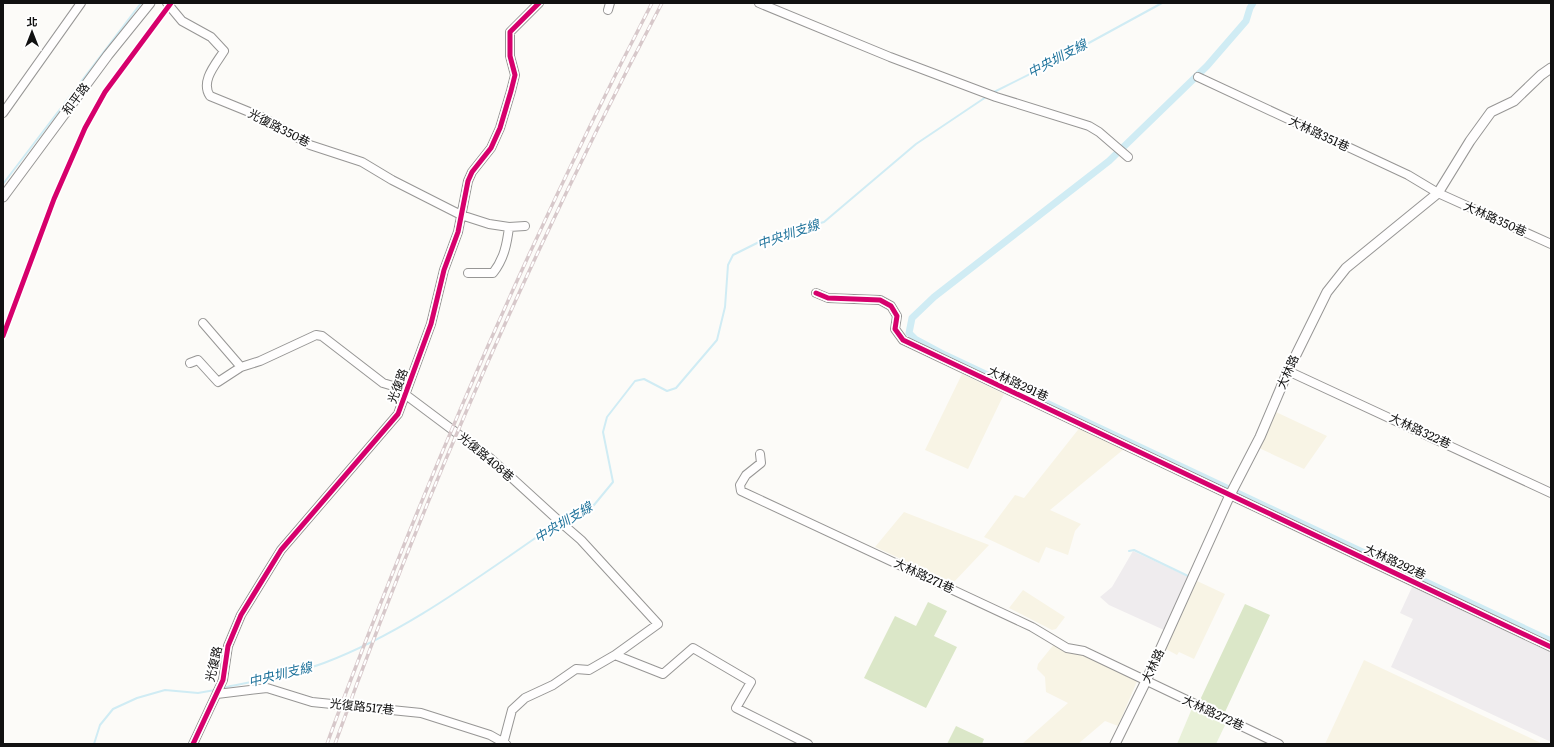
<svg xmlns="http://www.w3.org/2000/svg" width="1554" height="747" font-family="Literata,'Noto Sans TC',serif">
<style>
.industrial{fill:#efecee}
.farmland{fill:#f8f4e5}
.green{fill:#e9f1d9}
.forest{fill:#dbe7c8}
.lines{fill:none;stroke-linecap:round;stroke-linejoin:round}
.stream{stroke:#d0ecf4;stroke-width:2}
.canal{stroke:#d0ecf4;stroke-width:7}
.minor-casing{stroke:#979695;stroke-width:10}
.tertiary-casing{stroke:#979695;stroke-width:11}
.minor{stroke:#fffefe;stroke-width:8}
.tertiary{stroke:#fffefe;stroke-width:9}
.rail-casing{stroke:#d7c8ca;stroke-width:3.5}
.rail{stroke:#fff;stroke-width:2;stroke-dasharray:6;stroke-linecap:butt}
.cycleway-casing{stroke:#fff;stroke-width:8}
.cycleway{stroke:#d6006c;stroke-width:5}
.labels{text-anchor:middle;stroke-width:4;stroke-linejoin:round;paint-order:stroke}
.street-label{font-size:12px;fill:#111;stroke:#fff}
.water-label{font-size:13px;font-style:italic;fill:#21749c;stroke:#fff}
</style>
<rect width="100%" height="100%" fill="#fcfbf8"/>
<path class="industrial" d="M1133,551l56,26 -25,53 -55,-25 -9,-8 12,-10z
M1413,585l138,65v92l-160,-75 22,-48 -13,-6z"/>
<path class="farmland" d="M962,374l42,20 -36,75 -43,-19z
M1276,412l51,24 -23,33 -45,-21z
M1081,426l43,23 -74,61 31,14 -6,7 -7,24 -22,-8 -7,16 -55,-26 31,-42 9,3z
M904,512l85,33 -36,38 -78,-36z
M1197,581l28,13 -31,65 -15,-7 -2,3 -13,-7z
M1023,590l42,27 -9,12 -4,1 -43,-22z
M1055,643l28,10 55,26 -20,47 -13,-5 -27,23h-56l46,-41 -22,-11 -1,-15 -8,-8 1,-5z
M1364,660l179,84h-218z"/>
<path class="green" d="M1193,706l34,15 -11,23h-39z"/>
<path class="forest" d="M928,602l19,9 -13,25 23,11 -31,61 -62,-30 31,-62 21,10z
M1245,604l25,11 -45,97 -25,-12z
M956,726l28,13 -2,5h-35z"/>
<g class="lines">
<path class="stream" d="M992,93l62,-31 108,-59
M3,184l138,-181
M563,522l31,-17 19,-23 -10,-50 4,-15 28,-36 9,-2 23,12 9,-3 41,-48 8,-33 3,-42 5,-10 26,-13 19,-7 46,-13 92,-78 70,-47
M1129,551l5,-1 54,26
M221,688c35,-7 70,-13 103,-25 82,-31 154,-86 226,-135l9,-4
M94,744l6,-19 13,-16 24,-11 28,-8 33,3 17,-3"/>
<path class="canal" d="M1253,3l-3,5 -4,13 -39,45 -98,95 -175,136 -22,21 -3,15 6,6 30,16 606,286"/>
<defs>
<path id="minor" d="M167,3l15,18 29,16 13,14c-8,13 -24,30 -14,45l54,22 46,27 52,17 30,18 69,35 28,9 20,3 16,-1
M759,3l131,54 106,40 93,29 10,6 29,25
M608,10l2,-7
M1198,77l210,98 30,18 113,51
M3,113l78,-110
M468,273h25c11,-14 14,-29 16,-46
M816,293l12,5 52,2 11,6 6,10 -2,13 8,11 648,307
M203,323l38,44
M190,363l8,-3 20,22 23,-15 19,-6 56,-26 6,1 61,47 10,3 13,9 84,63 69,63 22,19 77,84 -43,31
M1288,371l263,122
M760,454l1,9 -15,12 -6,10 1,6 291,136 35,21 17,3 195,93
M217,694l50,-6 45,14 109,11 69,22 16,9
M193,744l30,-64 5,-34 13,-31 40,-65 117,-136 33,-90 13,-54 14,-38 10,-51 4,-9 19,-24 9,-20 11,-37 4,-16 -5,-19v-24l29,-29
M503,744l9,-34 13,-12 28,-13 23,-16 13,1 26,-15 48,19 30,-26 58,34 -15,26 72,36"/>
<path id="tertiary" d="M3,197l105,-142 42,-52
M1115,744l31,-63 84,-186 30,-58 28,-66 39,-79 19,-24 92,-75 32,-52 21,-29 23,-11 27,-26 10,-7"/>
</defs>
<use href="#minor" class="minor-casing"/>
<use href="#tertiary" class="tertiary-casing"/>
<use href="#minor" class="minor"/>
<use href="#tertiary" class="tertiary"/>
<defs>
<path id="rail" d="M327,744c28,-78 59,-155 90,-231 71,-174 149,-344 235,-510
M335,744c91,-254 201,-502 327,-741"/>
</defs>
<use href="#rail" class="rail-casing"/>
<use href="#rail" class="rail"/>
<defs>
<path id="cycleway" d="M816,293l12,5 52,2 11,6 6,10 -2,13 8,11 648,307
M3,336l51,-137 31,-71 20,-36 66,-89
M193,744l30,-64 5,-34 13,-31 40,-65 117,-136 33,-90 13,-54 14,-38 10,-51 4,-9 19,-24 9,-20 11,-37 4,-16 -5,-19v-24l29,-29"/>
</defs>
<use href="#cycleway" class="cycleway-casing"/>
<use href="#cycleway" class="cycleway"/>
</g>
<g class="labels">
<g class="street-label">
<text transform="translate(76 99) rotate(-53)" y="4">和平路</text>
<text transform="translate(279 128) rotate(27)" y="4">光復路350巷</text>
<text transform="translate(1319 134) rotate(25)" y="4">大林路351巷</text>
<text transform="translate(1495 219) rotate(24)" y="4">大林路350巷</text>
<text transform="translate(1288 372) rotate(-66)" y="4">大林路</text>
<text transform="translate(1018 384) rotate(25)" y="4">大林路291巷</text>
<text transform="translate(398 386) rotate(-70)" y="4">光復路</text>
<text transform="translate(1420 431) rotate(25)" y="4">大林路322巷</text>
<text transform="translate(486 457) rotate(40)" y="4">光復路408巷</text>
<text transform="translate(1395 562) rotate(25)" y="4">大林路292巷</text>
<text transform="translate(924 576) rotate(25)" y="4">大林路271巷</text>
<text transform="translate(214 664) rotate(-77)" y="4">光復路</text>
<text transform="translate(1153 666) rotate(-65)" y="4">大林路</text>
<text transform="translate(362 707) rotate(6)" y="4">光復路517巷</text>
<text transform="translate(1213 713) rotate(25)" y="4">大林路272巷</text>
</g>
<g class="water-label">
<text transform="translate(1057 58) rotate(-28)" y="5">中央圳支線</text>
<text transform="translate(788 234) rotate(-19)" y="5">中央圳支線</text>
<text transform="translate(563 522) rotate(-31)" y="5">中央圳支線</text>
<text transform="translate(280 674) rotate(-14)" y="5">中央圳支線</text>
</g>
</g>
<rect width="1554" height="747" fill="none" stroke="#111111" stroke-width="8"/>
<g transform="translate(32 32)" stroke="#ffffff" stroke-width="3" paint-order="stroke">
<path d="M0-3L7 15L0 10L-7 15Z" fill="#111111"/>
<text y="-6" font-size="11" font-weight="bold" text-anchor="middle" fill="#111111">北</text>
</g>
</svg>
